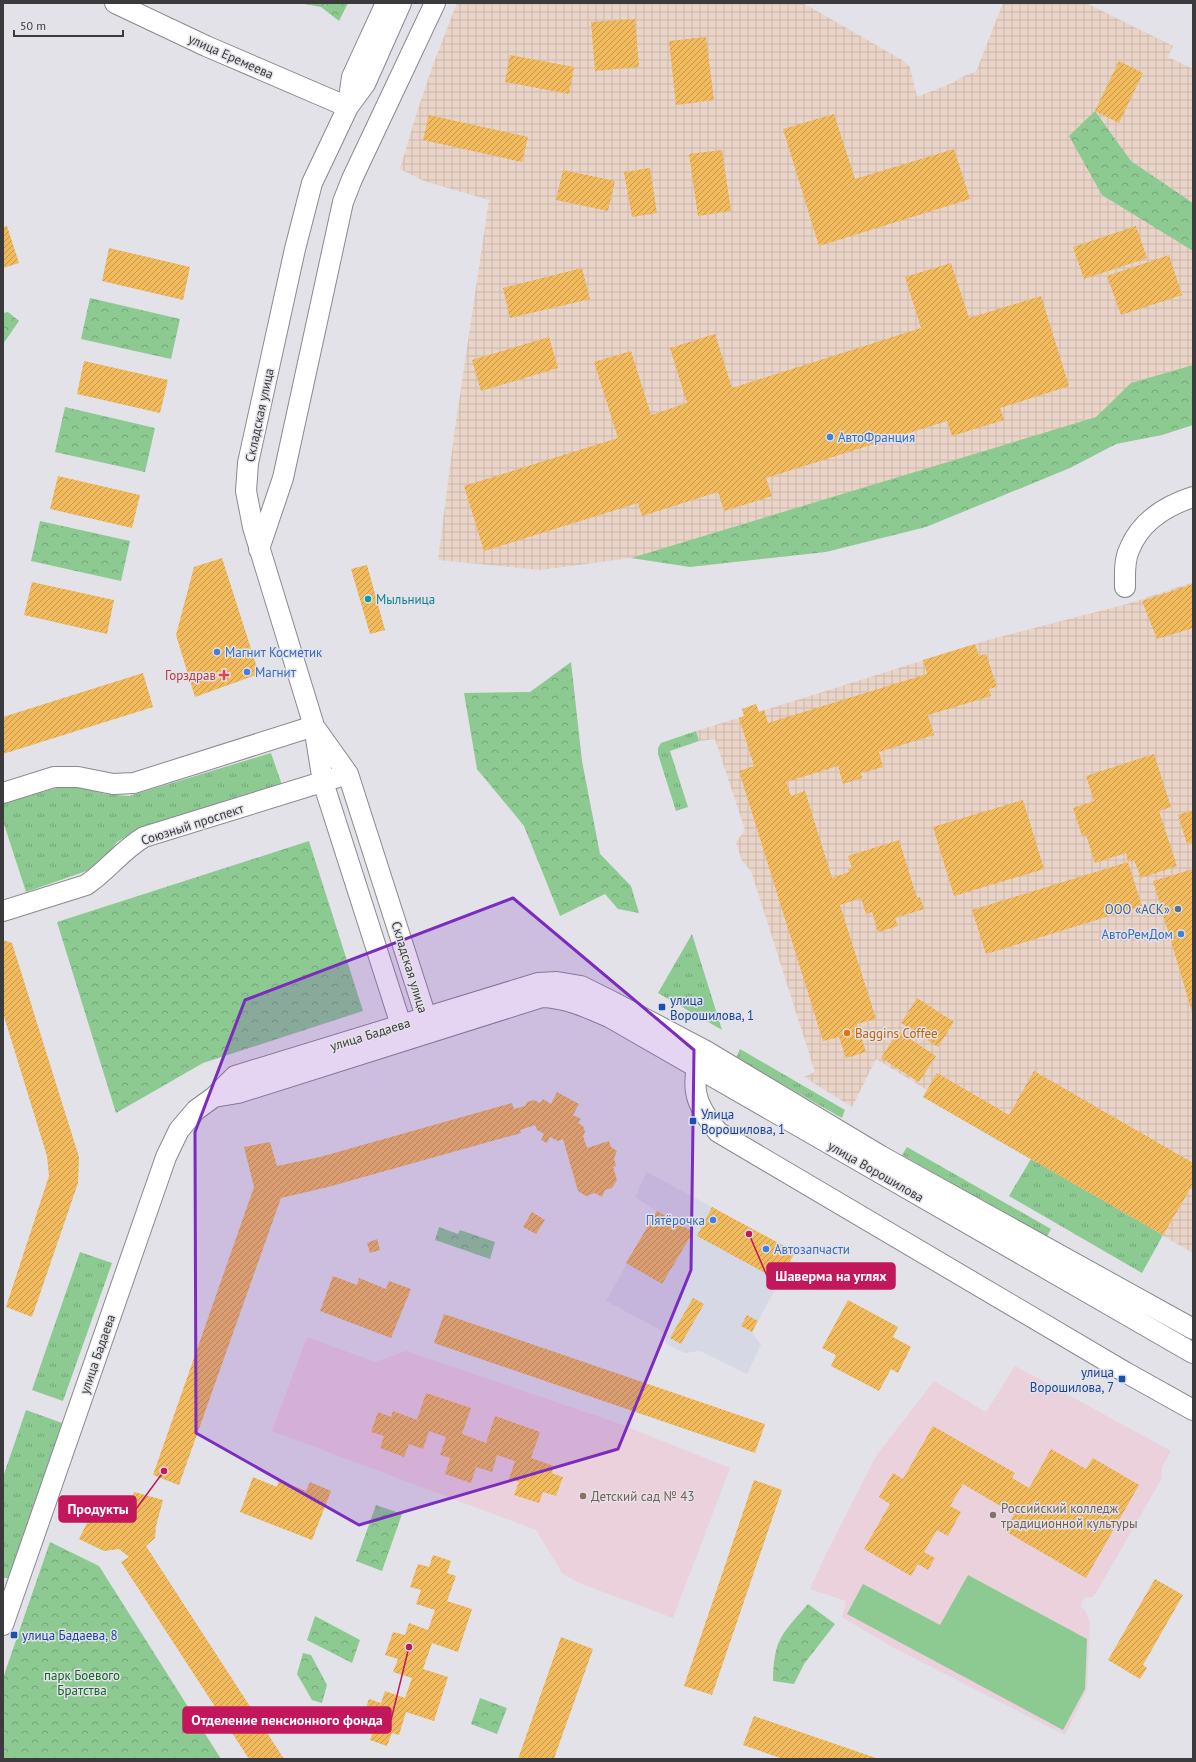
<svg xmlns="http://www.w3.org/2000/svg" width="1196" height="1762" font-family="'PT Sans',sans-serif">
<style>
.built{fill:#d7d8e5}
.industrial{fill:url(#industrial-grid)}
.education{fill:#ead1dc}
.grass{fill:url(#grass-tufts)}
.forest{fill:url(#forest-crowns)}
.garden{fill:#8cca92}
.building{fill:url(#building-hatch)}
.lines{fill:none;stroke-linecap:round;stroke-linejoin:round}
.minor-casing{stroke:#89898f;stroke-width:22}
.minor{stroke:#fff;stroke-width:20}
.marked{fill:#7b2cbf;fill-opacity:0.2;stroke:#7b2cbf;stroke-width:3;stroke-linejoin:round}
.shop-dot{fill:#3f7fe0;stroke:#e2e2e8;stroke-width:1.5}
.culture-dot{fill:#0f9aa8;stroke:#e2e2e8;stroke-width:1.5}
.health-dot{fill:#e0444e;stroke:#e2e2e8;stroke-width:1.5}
.service-dot{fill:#5c6f8a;stroke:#e2e2e8;stroke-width:1.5}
.transit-dot{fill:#1a4fb4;stroke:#e2e2e8;stroke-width:1.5}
.food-dot{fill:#e8710a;stroke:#e2e2e8;stroke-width:1.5}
.education-dot{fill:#8d6e63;stroke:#e2e2e8;stroke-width:1.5}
.labels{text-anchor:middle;stroke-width:3;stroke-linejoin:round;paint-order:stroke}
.street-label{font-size:13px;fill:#3b3b3d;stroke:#e2e2e8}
.shop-label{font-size:13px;fill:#366cbe;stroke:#e2e2e8;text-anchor:start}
.culture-label{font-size:13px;fill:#0d838f;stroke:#e2e2e8;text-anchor:start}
.health-label{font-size:13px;fill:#be3a42;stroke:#e2e2e8;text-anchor:end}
.service-label{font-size:13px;fill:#4e5e75;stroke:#e2e2e8;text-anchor:end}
.transit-label{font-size:13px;fill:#164399;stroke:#e2e2e8;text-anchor:start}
.food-label{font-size:13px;fill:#c56008;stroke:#e2e2e8;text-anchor:start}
.education-label{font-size:13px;fill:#785e54;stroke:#e2e2e8;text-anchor:start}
.park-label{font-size:13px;fill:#116626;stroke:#e2e2e8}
.leader{fill:none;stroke:#c2185b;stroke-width:1.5}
.callout-dot{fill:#c2185b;stroke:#e2e2e8;stroke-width:1.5}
.callout{fill:#c2185b;stroke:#c2185b;stroke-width:1.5}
.callout-label{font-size:14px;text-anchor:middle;font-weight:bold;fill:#fff}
</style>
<defs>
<pattern id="industrial-grid" width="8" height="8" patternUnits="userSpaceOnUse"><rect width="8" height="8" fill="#ead4c8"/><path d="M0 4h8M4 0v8" fill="none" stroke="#cab7ad"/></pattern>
<pattern id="grass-tufts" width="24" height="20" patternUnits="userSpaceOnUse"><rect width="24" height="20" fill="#8cca92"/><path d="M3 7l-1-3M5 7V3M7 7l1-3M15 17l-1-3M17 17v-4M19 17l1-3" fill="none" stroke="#74a578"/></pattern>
<pattern id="forest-crowns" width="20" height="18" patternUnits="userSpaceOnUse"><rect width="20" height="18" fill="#8cca92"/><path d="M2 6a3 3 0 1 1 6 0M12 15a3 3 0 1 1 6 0" fill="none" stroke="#74a578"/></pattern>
<pattern id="building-hatch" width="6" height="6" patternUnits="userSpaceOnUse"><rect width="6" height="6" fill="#f0ba5d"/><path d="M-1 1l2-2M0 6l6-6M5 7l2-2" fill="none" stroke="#c4984e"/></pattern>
</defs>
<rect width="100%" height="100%" fill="#e2e2e8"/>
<path class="built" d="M647,1172l148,80 -43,80 9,13 -14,29 -47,-23 -15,2 -19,-9 -4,-13 -56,-30 50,-90 -21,-14z"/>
<path class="industrial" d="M457,3h346l99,57 8,7 7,30 35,-14 14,-8 10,-3 27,-69h83l87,43 -5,11 25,12v134l-62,-42 -36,-50 98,140v146l-562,161 -91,12 -102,-10 16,-125 35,-235 -65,-19 -24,-12 17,-57 16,-47z
M1193,582v671l-270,-156 4,-7 -51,-31 -24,48 -48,-30 11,-5 -64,-201 -9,-10 -6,-19 9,-12 -30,-91 -16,2 -3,-10 48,-15 -2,-7 14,-5 3,8 229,-72 139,-36z"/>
<path class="education" d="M307,1337l68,25 31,-11 206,70 118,47 -57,150 -94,-35 -16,-9 -27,-44 -264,-99z
M1015,1366l156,85 -9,16v11l-66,115 -4,4h-7l-5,10 5,3 5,11 -3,69 -22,45 -171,-87 -52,-31 4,-16 -36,-12 17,-37 49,-96 58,-75 52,31z"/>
<path class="grass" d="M696,731l3,10 -29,10 18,56 -12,4 -18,-57v-6l3,-5z
M271,753l11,32 -143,43 -22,14 -19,25 -72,25 -23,-71v-18l68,-19 34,10 24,2z
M692,934l30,96 -64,-37z
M740,1049l105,61 -3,8 -106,-60z
M907,1147l144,82 -5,9 -144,-83z
M1031,1159l132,76 -21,38 -133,-77z
M80,1252l32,11 -49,138 -31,-11z
M26,1410l36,13 -53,155h-6v-101z"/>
<path class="forest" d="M299,3h49l-9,18 -18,-14z
M1095,111l36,50 62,42v48l-91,-56 -33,-59z
M90,298l90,21 -9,40 -90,-20z
M8,312l11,9 -16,23v-31z
M1193,365v60l-31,10 -46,9 -46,24 -144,59 -100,25 -136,15 -59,-9 465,-141 35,-34z
M65,407l90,21 -10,44 -90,-20z
M40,521l90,20 -9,40 -90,-20z
M571,662l11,99 18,93 31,32 8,27 -21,-4 -13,-15 -45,22 -36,-90 -47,-57 -13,-76 66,-1z
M309,841l54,170 -160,52 -87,50 -59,-191z
M439,1227l19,7 2,-4 35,12 -5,17 -55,-19z
M376,1505l26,9 -20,57 -26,-10z
M50,1542l49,24 122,193h-218v-81z
M808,1604l27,20 -31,40 -10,20 -21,-3c0,-12 1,-26 5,-37 6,-15 20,-28 30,-40z
M315,1616l45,24 -8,23 -45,-23z
M303,1653l8,2 16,30 -5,18 -10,-3 -15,-26z
M480,1698l27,10 -10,26 -26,-10z"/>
<path class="garden" d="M968,1575l119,64 -2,50 -22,41 -216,-116 16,-30 77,41z"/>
<path class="building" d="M635,19l4,48 -44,4 -4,-49z
M706,37l8,63 -38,5 -7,-64z
M510,55l64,12 -5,27 -64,-12z
M1119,61l24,12 -24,50 -24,-12z
M834,114l21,65 99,-30 16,50 -151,47 -36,-117z
M429,115l99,22 -6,25 -99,-22z
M722,150l9,61 -33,5 -9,-62z
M650,168l7,45 -25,4 -8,-45z
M563,170l52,11 -7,30 -52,-11z
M7,226l12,37 -16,5v-41z
M1136,226l11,32 -63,21 -11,-32z
M109,248l81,19 -7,33 -81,-19z
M1169,255l13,40 -61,20 -14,-39z
M951,263l18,55 72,-22 28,90 -69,22 4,12 -52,16 -5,-15 -181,57 6,18 -48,15 -6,-19 -76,24 -4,-13 -154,48 -20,-65 154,-48 -24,-76 37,-11 20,64 36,-12 -17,-55 45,-14 17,54 189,-60 -16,-51z
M582,268l8,31 -80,19 -7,-30z
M549,337l9,31 -77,23 -9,-31z
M84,361l84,19 -8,33 -83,-19z
M58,476l82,19 -8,33 -82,-19z
M222,558l37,116 -64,23 -19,-62 18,-68z
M367,565l18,65 -15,4 -19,-65z
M32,582l82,18 -7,34 -83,-19z
M1193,584v44l-36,11 -15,-38z
M975,644l4,12 7,-2 11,33 -8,2 2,7 -63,19 6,20 -55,17 4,15 -22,6 1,5 -19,6 -5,-18 -52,16 5,14 14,-5 27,87 17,-6 -1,-3 4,-1 -4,-12 51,-16 18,58 3,-1 4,12 -29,9 3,8 -20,6 -6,-20 -6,2 -5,-16 -21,7 36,114 -19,5 9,28 -20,6 -7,-21 -16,4 -84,-270 15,-5 -15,-48 5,-2 -2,-7 14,-5 3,8 5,-2 4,13 159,-49 -4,-14z
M143,673l10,34 -150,47v-37z
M1154,754l17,53 -12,4 18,55 -36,12 -7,-18 -6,2 14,44 -156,48 -14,-44 156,-48 -2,-9 -31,10 -9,-28 -4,1 -9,-28 21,-7 -8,-25z
M1023,800l21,69 -90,27 -21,-69z
M1193,810v32l-6,2 -9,-29z
M1193,869v146l-40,-134z
M3,940l9,3 67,214 -1,26 -46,134 -26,-10 43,-131 -2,-20 -44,-143z
M917,998l37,24 -16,25 -37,-24z
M898,1031l38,25 -17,26 -38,-24z
M1034,1071l159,92v21l-30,51 -240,-138 14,-24 72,42z
M557,1092l22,12 -6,11 8,4 -3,4 5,3 2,6 -2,4 4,12 22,-7 2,6 6,4 -3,7 2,8 -3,1 4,13 -5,8 -7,2 -3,7 -7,-4 -9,3 -8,-5 -15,-52 -5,2 -8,-4 -3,6 -6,-3 3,-6 -7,-4 -2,-5 -15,5 1,3 -193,54 -47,11 -102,287 -26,-10 101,-288 -10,-40 26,-5 7,24 43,-9 192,-54 2,6 11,-3 2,-4 7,-2 6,3 3,-4 8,5z
M712,1207l83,45 -15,29 -83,-45z
M657,1211l36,21 -31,52 -36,-21z
M532,1212l13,8 -9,14 -13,-7z
M377,1239l3,11 -10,3 -3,-10z
M333,1276l24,9 2,-7 27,11 3,-8 22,8 -20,49 -71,-27z
M693,1298l11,6 -23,40 -11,-6z
M848,1300l50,27 -5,10 18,10 -13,26 -7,-4 -12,22 -48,-25 5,-11 -14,-7z
M444,1314l321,110 -10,29 -321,-110z
M747,1315l11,6 -6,11 -11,-6z
M426,1393l45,15 -9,26 24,9 9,-27 45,16 -9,26 23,8 -2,7 11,4 -7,19 -13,-4 -4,11 -25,-8 5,-13 -10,-3 6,-18 -18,-6 -5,17 -16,-5 -5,16 -26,-9 5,-16 -10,-3 6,-18 -17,-6 -6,18 -14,-5 -5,13 -24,-9 4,-12 -13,-4 7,-20 13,5 2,-6 24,9z
M933,1426l82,47 -3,5 17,10 22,-39 35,20 7,-11 46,27 -53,93 -81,-47 9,-17 -51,-30 -13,22 11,6 -13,24 -11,-6 -13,22 11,6 -7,12 -10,-6 -7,12 -47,-27 26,-45 -11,-7 14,-24 10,6z
M253,1477l24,10 2,-7 27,11 4,-9 21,9 -19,49 -72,-28z
M754,1480l28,10 -70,205 -28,-9z
M134,1492l29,8 -7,26 -1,12 -9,8 138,213h-35l-128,-197 8,-5 -10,-8 -15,2 -25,-12 12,-24 21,8 15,-8z
M433,1555l18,6 -4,12 9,3 -9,25 25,8 -14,43 -26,-9 -9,26 25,8 -14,44 -28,-9 -7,23 -7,-2 -5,13 -17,-6 4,-12 -13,-5 8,-24 12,4 4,-12 20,7 7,-20 -19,-6 5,-13 -13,-4 8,-23 12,3 4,-12 19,7 7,-20 -19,-6 5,-14 -11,-3 8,-23 11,3z
M1155,1579l28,16 -40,70 4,3 -7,11 -32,-19z
M561,1637l32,12 -36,101 -3,9h-36z
M754,1716l116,40 9,3h-96l-40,-14z"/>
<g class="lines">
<defs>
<path id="minor" d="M115,3l91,43 142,61
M401,3l-36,81 -17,23 -36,76 -17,66 -47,214 -2,28 7,36 61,199 9,56 78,243 21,9
M348,105l4,-28 34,-74
M259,549l24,-71 60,-276 9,-23 83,-176
M1125,587c0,-12 -1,-26 4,-37 11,-28 36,-44 64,-53
M316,729l32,45 78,243 -2,12
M3,793l51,-16h24l35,7 21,-1 180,-57
M3,911l83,-26c21,-14 36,-35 58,-48l204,-63
M697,1068c-6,27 4,43 21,64l407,240 68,38
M214,1097l24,-4 304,-96c26,1 46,11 69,21l582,335
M3,1625l163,-468 13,-27 17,-20 18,-13 21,-21 303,-93 19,-1 24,4 32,16 93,49 175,105 312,173"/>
</defs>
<use href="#minor" class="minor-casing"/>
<use href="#minor" class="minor"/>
</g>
<path class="marked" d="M513,898l181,152 -3,220 -73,179 -259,76 -163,-92 -1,-301 50,-132z"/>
<g class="shop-dot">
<circle cx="830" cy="437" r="4"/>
<circle cx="217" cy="652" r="4"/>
<circle cx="247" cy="672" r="4"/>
<circle cx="1181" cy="934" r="4"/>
<circle cx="713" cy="1220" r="4"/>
<circle cx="766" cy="1249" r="4"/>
</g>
<circle class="culture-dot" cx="368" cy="599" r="4"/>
<path class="health-dot" d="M222 669h4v4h4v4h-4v4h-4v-4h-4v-4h4z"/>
<circle class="service-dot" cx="1178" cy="909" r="4"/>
<g class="transit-dot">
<rect x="658" y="1003" width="8" height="8" rx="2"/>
<rect x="689" y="1117" width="8" height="8" rx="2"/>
<rect x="1118" y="1375" width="8" height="8" rx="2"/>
<rect x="10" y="1631" width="8" height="8" rx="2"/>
</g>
<circle class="food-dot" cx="847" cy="1033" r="4"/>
<g class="education-dot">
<circle cx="583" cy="1496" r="4"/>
<circle cx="993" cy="1515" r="4"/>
</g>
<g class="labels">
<g class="street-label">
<text transform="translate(231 56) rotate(24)" y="5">улица Еремеева</text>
<text transform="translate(259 415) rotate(-78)" y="5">Складская улица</text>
<text transform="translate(192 824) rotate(-18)" y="5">Союзный проспект</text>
<text transform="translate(410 967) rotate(73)" y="5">Складская улица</text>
<text transform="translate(370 1034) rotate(-17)" y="5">улица Бадаева</text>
<text transform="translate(876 1171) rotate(30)" y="5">улица Ворошилова</text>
<text transform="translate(97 1354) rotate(-71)" y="5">улица Бадаева</text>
</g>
<g class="shop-label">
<text x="838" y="442">АвтоФранция</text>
<text x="225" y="657">Магнит Косметик</text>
<text x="255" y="677">Магнит</text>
<text x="1173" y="939" text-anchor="end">АвтоРемДом</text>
<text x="705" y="1225" text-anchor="end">Пятёрочка</text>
<text x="774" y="1254">Автозапчасти</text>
</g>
<g class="culture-label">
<text x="376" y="604">Мыльница</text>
</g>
<g class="health-label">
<text x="216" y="680">Горздрав</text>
</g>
<g class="service-label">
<text x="1170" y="914">ООО «АСК»</text>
</g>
<g class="transit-label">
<text x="670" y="1005">улица<tspan x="670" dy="15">Ворошилова, 1</tspan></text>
<text x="701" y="1119">Улица<tspan x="701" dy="15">Ворошилова, 1</tspan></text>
<text x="1114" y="1377" text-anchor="end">улица<tspan x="1114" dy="15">Ворошилова, 7</tspan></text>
<text x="22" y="1640">улица Бадаева, 8</text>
</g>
<g class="food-label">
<text x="855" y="1038">Baggins Coffee</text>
</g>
<g class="education-label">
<text x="591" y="1501">Детский сад № 43</text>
<text x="1001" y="1513">Российский колледж<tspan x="1001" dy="15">традиционной культуры</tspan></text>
</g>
<g class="park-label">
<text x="82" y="1680">парк Боевого<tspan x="82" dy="15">Братства</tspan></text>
</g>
</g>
<path class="leader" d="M749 1234L767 1276M164 1471L136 1509M409 1647L391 1720"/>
<g class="callout-dot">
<circle cx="749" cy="1234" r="4"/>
<circle cx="164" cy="1471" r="4"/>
<circle cx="409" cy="1647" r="4"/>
</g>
<g class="callout">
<rect x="767" y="1263" width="128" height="26" rx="4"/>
<rect x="59" y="1496" width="77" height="26" rx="4"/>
<rect x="183" y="1707" width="208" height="26" rx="4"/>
</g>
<g class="callout-label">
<text x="831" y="1281">Шаверма на углях</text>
<text x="98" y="1514">Продукты</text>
<text x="287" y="1725">Отделение пенсионного фонда</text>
</g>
<rect width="1196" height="1762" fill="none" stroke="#3b3b3d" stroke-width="8"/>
<path d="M14 30v6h109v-6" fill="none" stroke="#3b3b3d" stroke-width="2"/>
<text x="20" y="30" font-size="12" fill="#3b3b3d" stroke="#e2e2e8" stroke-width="3" paint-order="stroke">50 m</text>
</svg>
